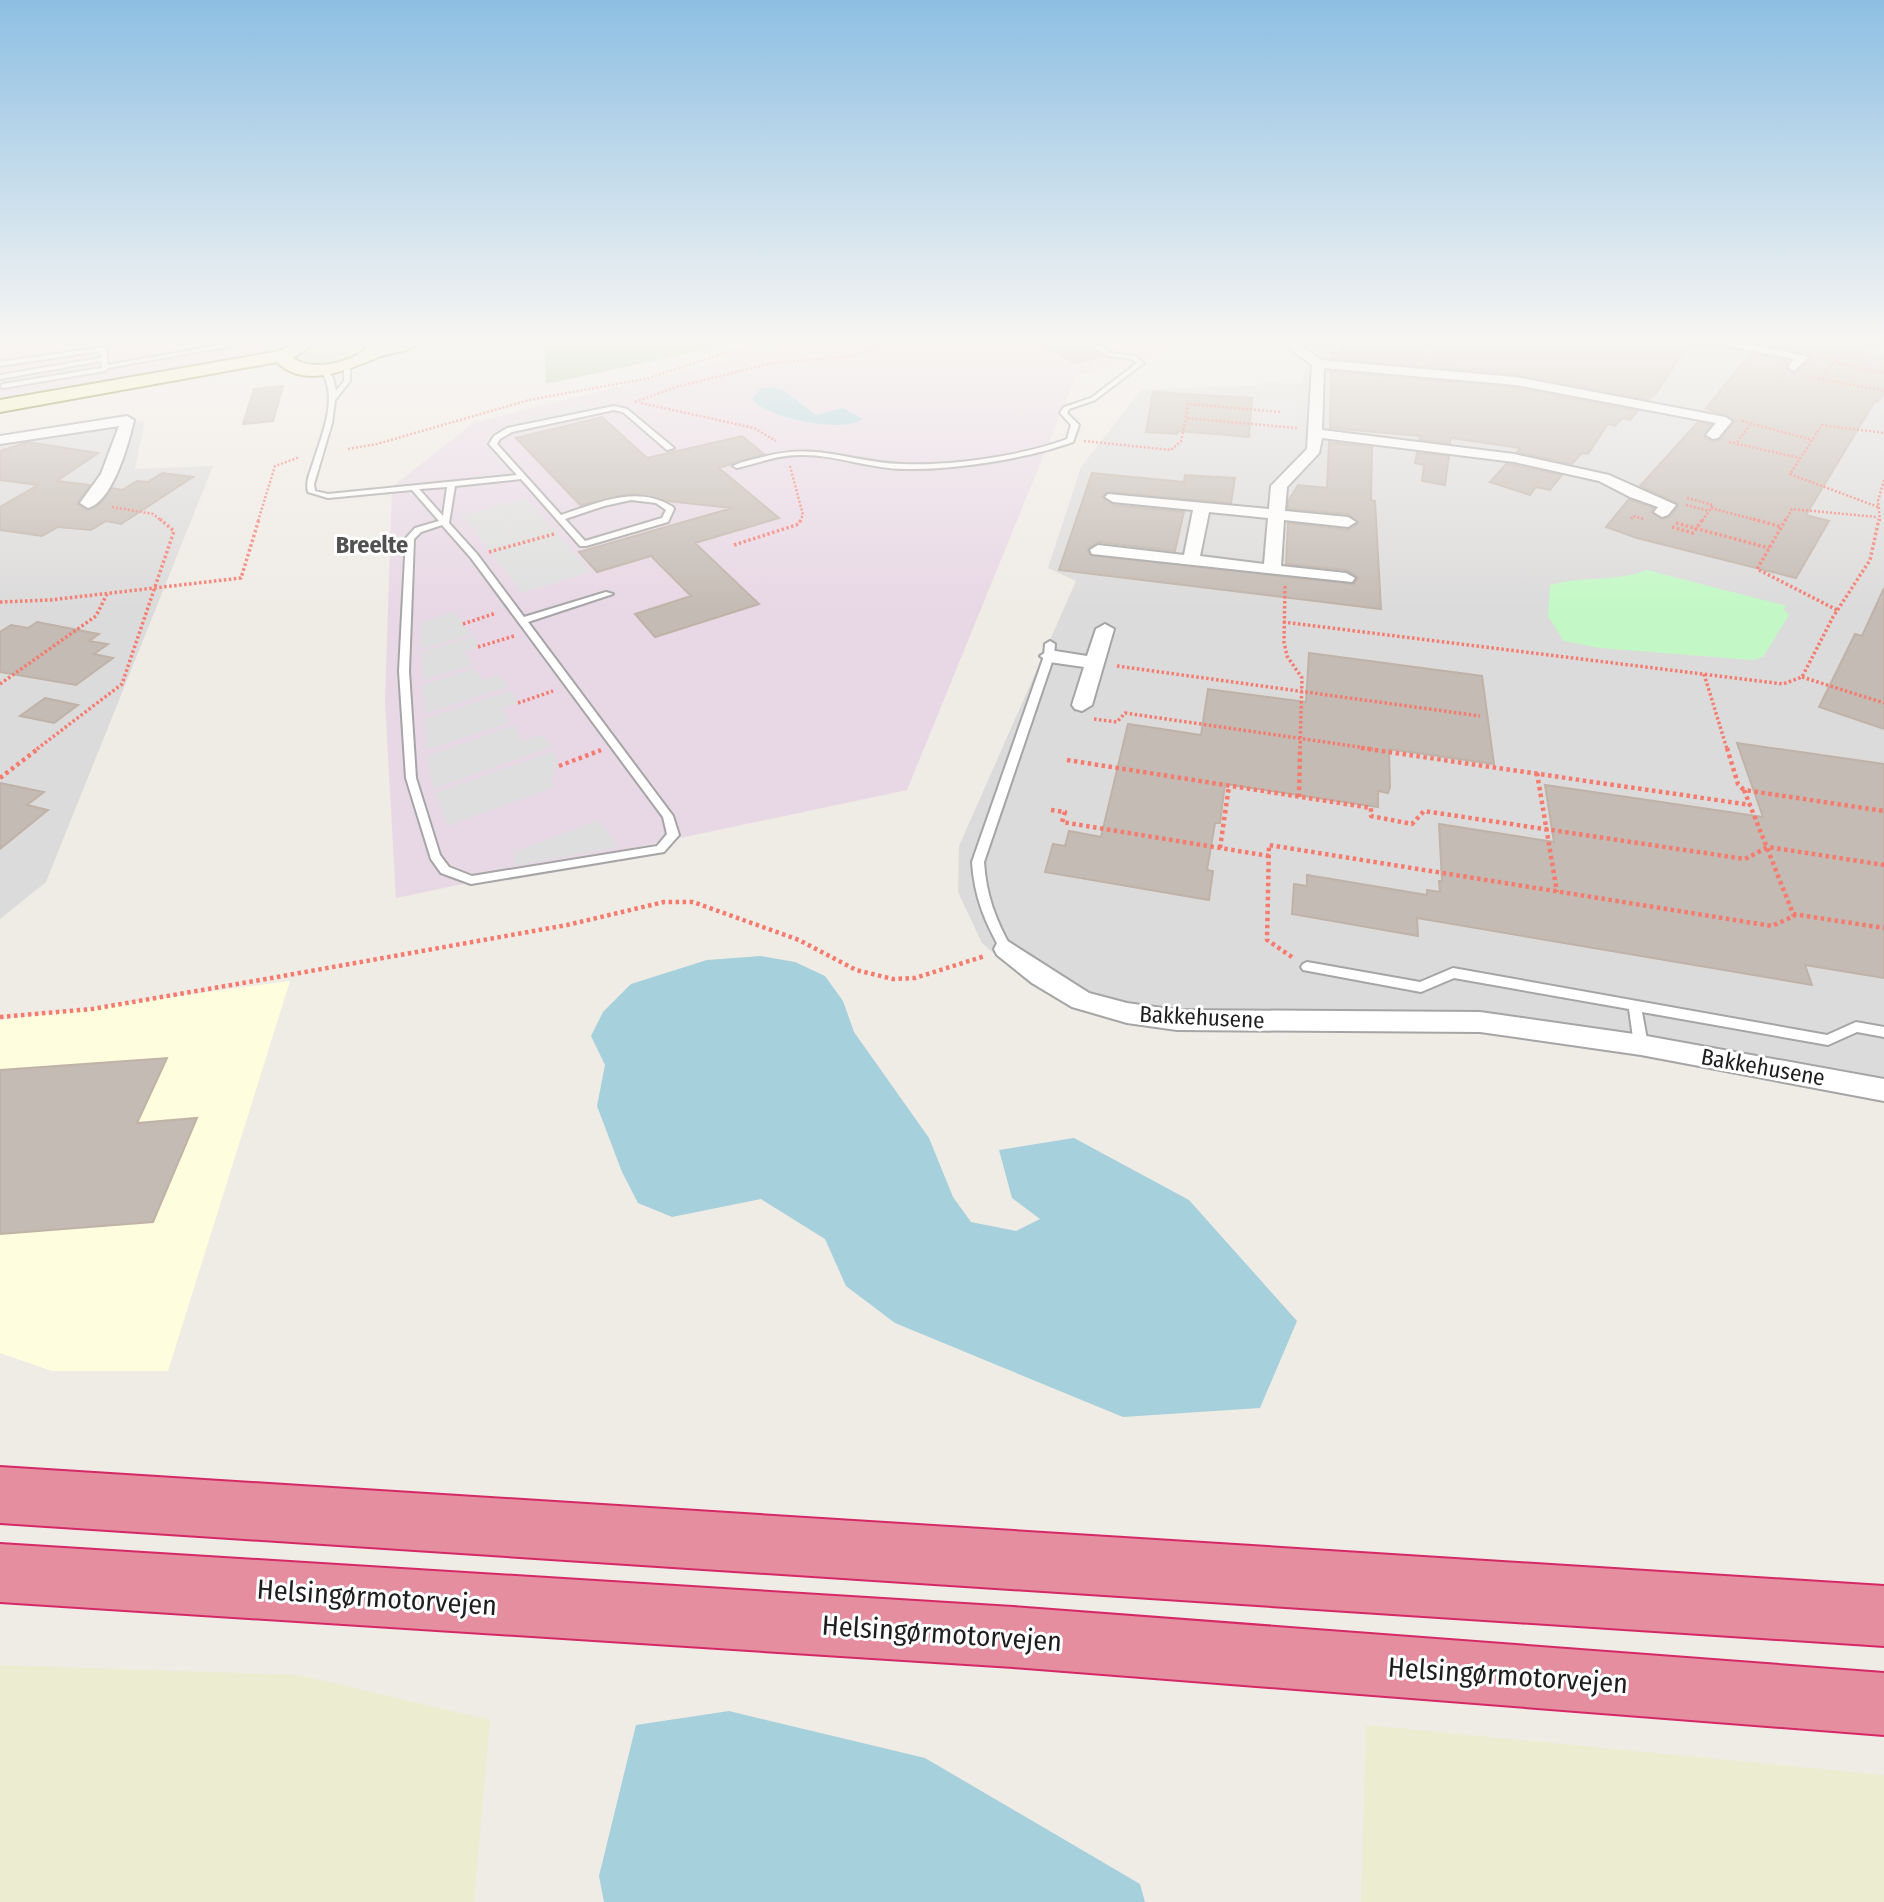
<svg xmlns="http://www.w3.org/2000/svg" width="1884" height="1902" font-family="'Fira Sans Condensed',sans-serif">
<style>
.residential{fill:#dcdbdb}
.industrial{fill:#e8d7e5}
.education{fill:#fefedf}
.farmland{fill:#ecedd0}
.grass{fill:#cae8ac}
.forest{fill:#aacd9a}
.park{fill:#c3f8c6}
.parking{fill:#dedede}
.water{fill:#a6d0dc}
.building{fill:#c4bbb4;stroke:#c0b2a7;stroke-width:2}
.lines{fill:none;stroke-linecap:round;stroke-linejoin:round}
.lane-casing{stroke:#a5a5a5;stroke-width:4}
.street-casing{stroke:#a5a5a5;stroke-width:4}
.secondary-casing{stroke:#697308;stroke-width:4}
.highway-casing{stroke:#d62866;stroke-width:4}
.path-far2{stroke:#f67b6f;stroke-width:2.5;stroke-dasharray:2 2;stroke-linecap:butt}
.path-far1{stroke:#f67b6f;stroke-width:3.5;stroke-dasharray:2.5 2.5;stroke-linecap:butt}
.path{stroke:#f67b6f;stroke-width:4.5;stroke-dasharray:3.5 3.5;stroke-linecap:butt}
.lane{fill:#fff;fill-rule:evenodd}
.street{fill:#fff;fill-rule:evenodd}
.secondary{fill:#f6f8ba;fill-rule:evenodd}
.highway{fill:#e48e9f;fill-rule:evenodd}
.labels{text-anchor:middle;stroke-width:6;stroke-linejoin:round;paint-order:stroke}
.street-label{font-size:23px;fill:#1e1e1e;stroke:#fff}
.far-district-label{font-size:24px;font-weight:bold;fill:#515151;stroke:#fff}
.near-street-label{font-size:28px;fill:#1e1e1e;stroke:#fff}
</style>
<rect width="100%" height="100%" fill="#efebe5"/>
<path class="residential" d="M1278,342h606v761l-380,-72 -326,-3 -82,-12 -67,-32 -47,-41 -24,-51 1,-46 117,-265 -28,-13 33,-101 60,-77 161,-7 5,-21z
M145,421l-10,48 78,-3 -167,416 -46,37v-475z"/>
<path class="industrial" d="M0,342h289l-30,12 -259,46z
M798,342h405l-127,34 -169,414 -511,108 -11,-197 7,-214 81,-64z"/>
<path class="education" d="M290,981l-122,390h-116l-52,-18v-333z"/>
<path class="farmland" d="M0,1665l299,10 191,45 -16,182h-474z
M1366,1725l518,50v127h-523z"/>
<path class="grass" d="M320,342h39l7,6c-12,20 -55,21 -73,10l15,-13z"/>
<path class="forest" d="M544,342h197l-195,42z"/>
<path class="park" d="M1647,570l140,36 -4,3 6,6 -26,42 -10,3 -153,-12 -36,-7 -16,-25 2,-31c32,-9 66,-3 97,-15z"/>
<path class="parking" d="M1262,382l36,2 -1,43 -40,-4z
M584,404l5,4 -79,20 -4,-5z
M526,498l65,74 -69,21 -60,-78z
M455,612l17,22 -51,15v-27z
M475,636l3,11 -13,5 8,13 -49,15 -3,-28z
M475,668l8,12 16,-5 9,12 -83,27 -3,-29z
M512,690l6,13 -16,5 8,15 -84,27 -2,-31z
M514,725l8,16 20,-6 10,12 -119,42 -6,-33z
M554,751l5,15 -8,13 4,8 -108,39 -12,-33z
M599,820l19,27 -104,19v-14z"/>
<path class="water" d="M771,387l12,3 33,25 27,-7 20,11c-19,15 -98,-1 -111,-20l8,-10z
M761,956l34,6 30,14 18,25 11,31 75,106 24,59 18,25 45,9 24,-12 -28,-21 -13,-48 75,-12 115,62 108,121 -37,87 -137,9 -228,-94 -49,-37 -21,-47 -64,-40 -89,18 -34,-14 -16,-31 -25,-66 8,-41 -14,-29 12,-24 28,-28 76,-24z
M729,1711l196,47 215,126 5,18h-541l-5,-26 37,-151z"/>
<path class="building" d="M1035,342h45l24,14 -28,8z
M1487,342h203l-33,50 -9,8 -132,-26 -185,-16v-5h9v-10l94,11 -1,-5 54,3z
M1760,342h59l65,16v34l-6,10 -3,-1 -69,114 23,6 -33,57 -159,-40 -31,-11 23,-28 25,9 -3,4 10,7 9,-2 8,-10 -1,-4 -37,-17 58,-64 13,3 -6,12 9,5 6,-2 15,-19 -29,-13 45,-55 38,8 -4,6 9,7 18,-17z
M1331,371l185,17 122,23 -8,9 -8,-2 -7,8 -7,-2 -20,30 -6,-1 -10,11 -55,-12 3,-4 -69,-10 -1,5 -31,-3 1,-4 -90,-8z
M283,386l-10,35 -30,3 11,-35z
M1153,392l99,6 -3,39 -71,-6 -1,3 -31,-2z
M602,417l45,41 95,-22 22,18 -45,14 60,50 -84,25 64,61 -104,33 -20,-23 56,-18 -40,-40 -54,16 -18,-20 153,-44 -65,-7 -35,-7 -52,11 -64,-67z
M28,442l70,11 -41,28 33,4 -13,19 10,6 12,-5 13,-17 10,2 15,-9 11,1 14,-9 31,4 -72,47 -15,-3 -15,9 -33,-3 -16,9 -42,-6v-23l38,-22 -38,-5v-29z
M1329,442l43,5 -1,53 4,1 6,108 -322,-39 33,-97 92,9 1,-7 50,3 -4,25 -125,-11 -4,5 11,8 71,7 -9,39 -77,-9 -11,7 3,6 264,29 4,-7 -12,-7 -60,-6 2,-41 60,7 10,-7 -10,-9 -60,-5v-8l10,-16 29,3z
M1417,453l32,3 -4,29 -23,-4 2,-16 -9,-2z
M1506,464l8,1 48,10 -12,15 -14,-3 -6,8 -40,-13z
M1884,588v141l-65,-22 36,-73 7,2z
M37,622l62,12 -10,7 19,3 -14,10 19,4 -37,27 -76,-13v-40l11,-7 17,3z
M1309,653l173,23 12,88 -105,-15 1,38 -2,6 -10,-2v16l-153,-23 -5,39h-5l-8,47 6,1 -4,29 -164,-28 8,-28 12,2 4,-15 32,6 27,-113 73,11 7,-46 98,13z
M45,698l33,7 -24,18 -34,-7z
M1737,743l147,21v214l-79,-13 7,20 -395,-67 1,18 -126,-22 2,-30 13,2v-11l120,20v-5l13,2 -1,-11h3l-3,-57 115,18 -9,-57 218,32z
M0,783l44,9 -17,13 21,5 -48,39z
M167,1058l-30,65 60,-5 -44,104 -153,12v-164z"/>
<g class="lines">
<defs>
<path id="lane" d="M236,342h16l-144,26 -3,3 -102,17 -3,-2 3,-2 99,-16 -1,-7 -101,18v-4l101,-17 -1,-7 -100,15v-4l103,-15 3,2 2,16z
M1084,342h8l20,11 23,3 9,7 -49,37 -26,9 -2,4 12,12 -6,17c-48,17 -117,28 -168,27 -36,0 -70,-15 -106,-14 -21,0 -41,8 -62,13l-4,-2c8,-4 17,-6 26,-8 57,-17 89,4 143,6 49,2 120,-8 165,-25l4,-14 -11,-12 4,-6 27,-9 46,-35 -6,-4 -22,-3z
M347,363l3,2v16l-15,19 -3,23 -18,61 1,7 13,3 189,-19 -28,-31 5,-8 13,-8 107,-22 13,3 47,39 -7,2 -44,-38 -9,-2 -102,22 -12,7 -3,5 64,71c37,-12 76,-31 112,-8l1,2 -6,13 -82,24h-6l-59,-67 -66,7 -6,37 28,31 47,63 82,-25 7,2 -85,28 145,194 6,19 -15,17 -193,32 -30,-11 -10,-14 -25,-81 -7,-107 7,-133 9,-10 24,-7 -27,-31 -84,8 -20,-6c-3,-11 3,-21 6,-32 9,-28 25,-65 6,-91l5,-1 8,10 3,13 8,-10v-16zM447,487l-4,29 -24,-27zM631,500l25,3 10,7 -4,8 -77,23 -20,-22 39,-13zM442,525l29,33 192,259 4,17 -10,12 -185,30 -23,-9 -9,-12 -24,-77 -7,-107 5,-132 7,-7z
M1050,641l5,3 -1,12 -70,206c2,33 12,59 28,87l-6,4 -4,-1c-17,-29 -28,-56 -30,-90l72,-206 1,-12z
M1307,962l113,20 33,-14 374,67 29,-13 28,5v10l-27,-5 -29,13 -186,-33 6,33 -2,4h-10l-2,-4 -5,-36 -175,-31 -33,14 -118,-22 -2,-3 2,-3z"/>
<path id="street" d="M1281,342h15l25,18 195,17 209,40 7,4 -14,17 -5,1 -7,-4 10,-12 -200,-38 -192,-17 -2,62 192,24 95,21 67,30 -8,10 -6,2 -8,-5 4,-5 -28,-10 -31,-16 -85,-19 -192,-24 -3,15 -32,34 -2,24 63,6 8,5 -8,5 -64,-7 -3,46 65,7 9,5 -3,4 -260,-28 -2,-4 8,-5 86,10 9,-45 -80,-8 -8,-5 3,-3 161,15 2,-23 36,-37 5,-84zM1209,512l59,6 -4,46 -64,-8z
M1710,342h30l69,15 -15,14 -6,-4 6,-8z
M127,416l7,4c-5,22 -21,82 -46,88l-8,-5 21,-29 18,-48 -119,18v-8z
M1105,624l9,5 -22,76 -10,6 -7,-2 -3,-4 12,-38 -35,-5 -9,-6 9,-6 38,6 9,-27z
M1006,940l83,53 38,10 50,7 303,2 161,23 243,44v22l-243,-46 -161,-23 -303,-2 -50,-7 -55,-16 -40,-24 -35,-28 -3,-6 3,-6z"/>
<path id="secondary" d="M295,342h21l-23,16c19,14 57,5 74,-10l-3,-6h17l1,3 37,-3c-9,10 -28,10 -40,15 -30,12 -74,33 -102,5l-277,50v-12l280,-49z"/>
<path id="highway" d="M0,1467l1884,119v60l-1884,-123z
M0,1544l1013,63 871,66v62l-871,-68 -1013,-65z"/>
</defs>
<use href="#lane" class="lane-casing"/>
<use href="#street" class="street-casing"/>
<use href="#secondary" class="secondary-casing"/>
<use href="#highway" class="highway-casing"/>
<path class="path-far2" d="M1821,356l15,3 -13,18
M1834,362l50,11
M1806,376l78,15
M635,402l41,-15 97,-24 80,-7 36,-14
M641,403l113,25 22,13
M1280,412l-92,-8 -2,14 111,10
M1742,421l70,19
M1084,441l87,9 10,-9 5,-23
M1729,442l71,16
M1737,442l13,-17
M348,449l29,-5 152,-44 120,-22 73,-24 53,-12
M790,466l13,49 -3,6
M1687,498l26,7 -11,16
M1686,505l23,6
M112,507l41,7 9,7
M1878,507l-88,-33 32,-49 62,8
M1711,508l49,13
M1631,519l2,-3 11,3
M258,521l17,-55 25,-9
M1785,521l7,-12 85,8
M1880,521l-2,-20 6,-21"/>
<path class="path-far1" d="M1753,519l29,8
M1786,519l-29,50 80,41
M1676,523l93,25
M1672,527l21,6 10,-14
M734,545l65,-21 2,-5
M489,552l65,-18
M1285,586l-1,56 3,14 15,22 -2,71
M0,602l50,-2 191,-22 18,-59
M1283,622l500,62 19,-7 31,-60 37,-57 9,-41
M463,624l33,-11
M478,647l36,-11
M1117,666l363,50
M1704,674l23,75
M1802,677l82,26
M0,684l96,-68 11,-22
M518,703l35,-12
M1094,719l23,3 8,-9 248,36
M37,749l85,-65 52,-153 -14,-12"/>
<path class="path" d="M1361,748l390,57
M1727,748l11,36 6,6
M1067,760l304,48v8l41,8 12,-13 321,48 23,-12 116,18
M559,766l42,-16
M1537,773l20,119
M0,778l39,-30
M1299,797l1,-49
M1051,810l14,2 -3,10 207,34
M1220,848l9,-62
M1793,914l91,14
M1292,957l-25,-17 2,-95 503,81 22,-10 -50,-126 140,21
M0,1017l92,-8 174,-30 301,-54 97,-23h29l106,38 57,30 37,9 22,-1 70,-22"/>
<use href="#lane" class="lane"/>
<use href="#street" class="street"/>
<use href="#secondary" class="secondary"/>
<use href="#highway" class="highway"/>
</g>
<linearGradient id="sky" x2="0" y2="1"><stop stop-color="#8dbfe3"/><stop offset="0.56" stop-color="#f8f6f3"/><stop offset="1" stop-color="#f8f6f3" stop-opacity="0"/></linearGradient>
<rect width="1884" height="609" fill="url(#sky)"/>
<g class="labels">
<g class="street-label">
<text transform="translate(1202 1017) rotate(3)" y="8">Bakkehusene</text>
<text transform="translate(1763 1067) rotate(10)" y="8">Bakkehusene</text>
</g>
<g class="far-district-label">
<text x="372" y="553">Breelte</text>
</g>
<g class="near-street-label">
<text transform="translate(377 1597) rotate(4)" y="10">Helsingørmotorvejen</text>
<text transform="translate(942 1633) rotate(4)" y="10">Helsingørmotorvejen</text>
<text transform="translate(1508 1675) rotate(4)" y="10">Helsingørmotorvejen</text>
</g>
</g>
</svg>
